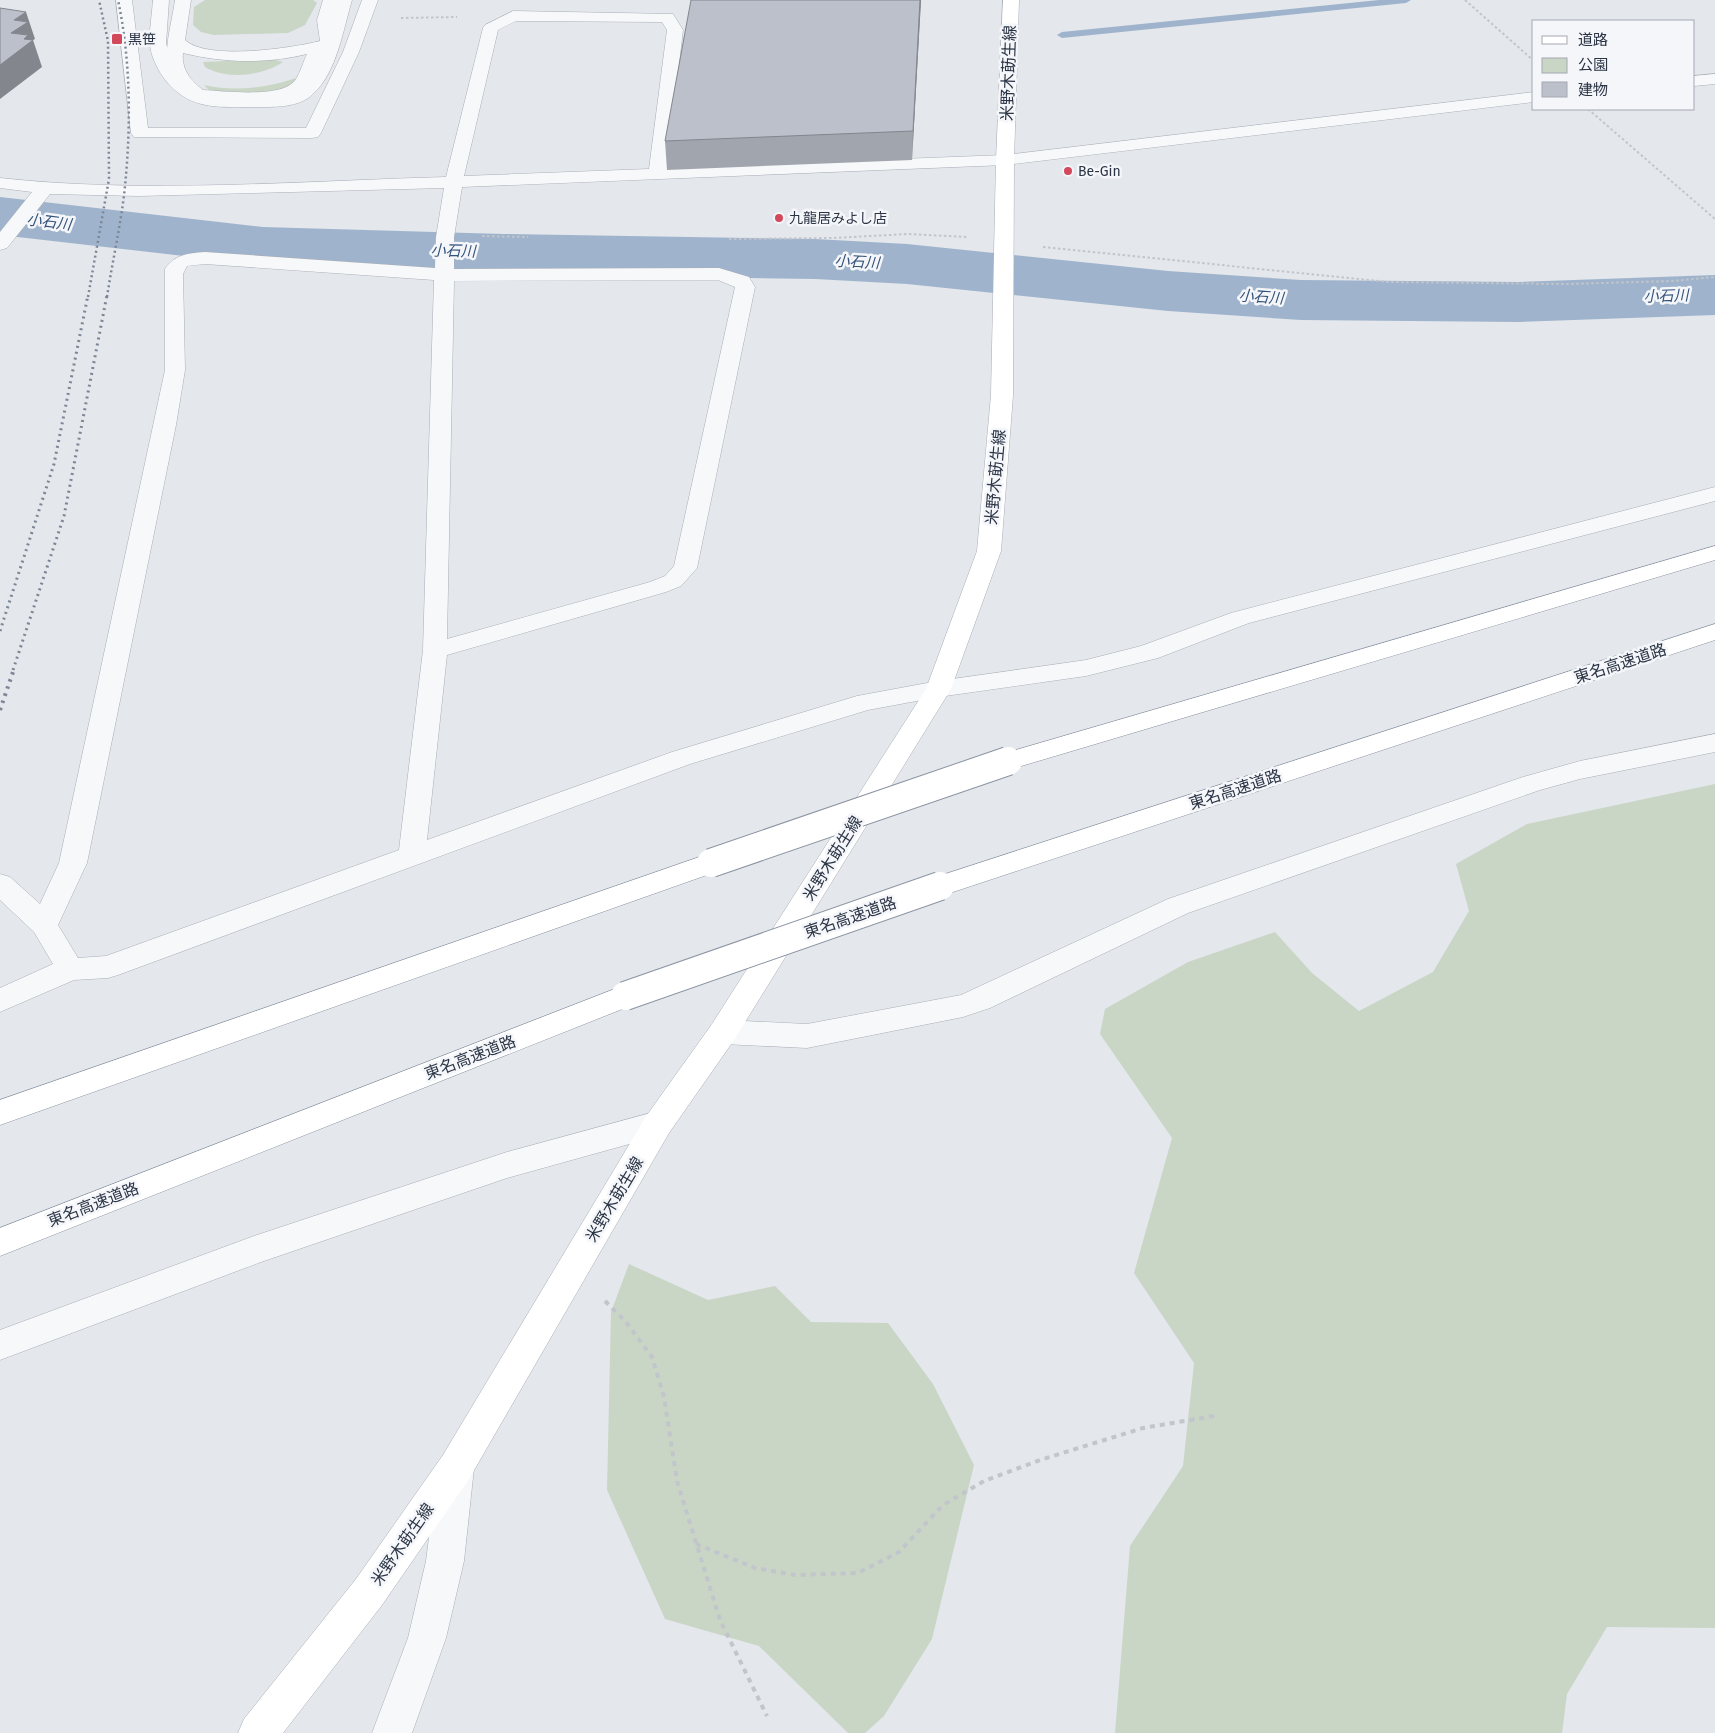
<svg xmlns="http://www.w3.org/2000/svg" width="1715" height="1733" font-family="'Fira Sans','Noto Sans JP',sans-serif">
<style>
.green{fill:#c9d6c5}
.lines{fill:none;stroke-linecap:round;stroke-linejoin:round}
.stream{fill:#9fb4cc;fill-rule:evenodd}
.river{fill:#9fb4cc;fill-rule:evenodd}
.pedestrian-casing{stroke:#a9aeb7;stroke-width:1}
.minor-casing{stroke:#a9aeb7;stroke-width:1}
.tertiary-casing{stroke:#a9aeb7;stroke-width:1}
.secondary-casing{stroke:#a9aeb7;stroke-width:1}
.motorway-casing{stroke:#8b94a3;stroke-width:1}
.path-far1{stroke:#c2c5cb;stroke-width:2;stroke-dasharray:2.5 2.5;stroke-linecap:butt}
.path{stroke:#c2c5cb;stroke-width:4;stroke-dasharray:5 5;stroke-linecap:butt}
.pedestrian{fill:#f7f8fa;fill-rule:evenodd}
.minor{fill:#f7f8fa;fill-rule:evenodd}
.tertiary{fill:#f7f8fa;fill-rule:evenodd}
.secondary{fill:#fff;fill-rule:evenodd}
.motorway{fill:#fff;fill-rule:evenodd}
.rail-far2{stroke:#7d8696;stroke-width:2.5;stroke-dasharray:2 3;stroke-linecap:butt}
.rail-far1{stroke:#7d8696;stroke-width:3;stroke-dasharray:2 4;stroke-linecap:butt}
.rail{stroke:#7d8696;stroke-width:4;stroke-dasharray:2.5 5;stroke-linecap:butt}
.motorway-bridge-casing{stroke:#8b94a3;stroke-width:30;stroke-linecap:butt}
.motorway-bridge{stroke:#fff;stroke-width:28}
.wall{fill:#a1a5ae}
.shaded-wall{fill:#83868d}
.building{fill:#bbc0ca;stroke:#83868d}
.poi-dot{fill:#d1495b;stroke:#f4f6f9;stroke-width:2}
.labels{text-anchor:middle;stroke-width:5;stroke-linejoin:round;paint-order:stroke}
.far-poi-label{font-size:14px;fill:#2b3445;stroke:#f4f6f9;text-anchor:start}
.far-water-label{font-size:15px;font-style:italic;fill:#34527a;stroke:#f4f6f9}
.street-label{font-size:16px;fill:#2b3445;stroke:#f4f6f9}
</style>
<rect width="100%" height="100%" fill="#e4e7ec"/>
<path class="green" d="M205,0h108l4,3 -12,22 -17,8 -74,2 -13,-3 -8,-7 1,-18z
M272,59l11,3c-21,14 -56,18 -78,5l-2,-5z
M296,78c-9,22 -64,15 -84,15l-8,-8c30,7 63,3 92,-7z
M1715,784v844l-108,-1 -40,67 -5,39h-447l15,-187 53,-80 11,-103 -60,-90 38,-135 -72,-104 5,-25 83,-47 87,-30 37,41 47,38 74,-39 36,-61 -13,-47 71,-40z
M629,1264l79,36 67,-14 36,36 77,1 45,61 41,81 -42,174 -48,77 -19,17h-17l-89,-87 -94,-27 -58,-129 4,-178z"/>
<g class="lines">
<path class="stream" d="M1379,0h32l-5,3 -344,35 -5,-3 5,-3z"/>
<path class="river" d="M0,197l263,30 240,7 312,5 92,5 261,27 133,9 218,2 196,-7v40l-196,7 -218,-2 -133,-9 -261,-27 -92,-5 -312,-5 -240,-9 -263,-30z"/>
<defs>
<path id="pedestrian" d="M116,0h16l16,128h158l37,-76 19,-52h16l-19,52 -38,81 -3,4 -6,1 -178,-1 -3,-4z
M153,0h16l-3,44 11,28 16,17 10,5 27,3 54,-1 19,-11 14,-25 19,-60h16c-9,30 -15,72 -39,94 -14,14 -39,13 -58,13 -37,0 -67,4 -92,-30 -6,-9 -12,-21 -13,-32 -1,-15 2,-30 3,-45z"/>
<path id="minor" d="M175,0h16l-6,40c22,21 107,8 135,1l-3,-21 6,-20h16l-6,20 4,24 -16,14 -12,29 -14,10 -31,5 -71,-3c-39,-30 -24,-57 -18,-99zM183,53c40,10 84,11 124,1 -4,8 -6,17 -11,25 -12,20 -71,12 -93,11 -12,-9 -22,-21 -20,-37z
M513,11l160,3 10,16 -16,138 338,-13 529,-63v10l-529,63 -543,22 -8,50v32l265,-1 30,9 6,10 -58,281 -16,18 -15,6 -219,63 -20,185 245,-88 185,-56 81,-15 148,-21 55,-14 90,-33 484,-126v14l-466,122 -91,35 -72,18 -148,21 -70,13 -178,54 -572,211 -10,3 -34,2 -74,32v-24l53,-24 -19,-32 -34,-32v-26l10,3 30,27 19,-41 106,-493v-101c9,-14 23,-16 40,-17l230,16 1,-31 8,-49 -305,8 -89,-2 -43,54 -7,2v-18l32,-40 -32,-4v-10c146,16 299,3 446,-1l37,-149 2,-3zM516,21l146,1 5,8 -18,139 -185,7 34,-146zM205,264l229,16 -11,370 -24,200 -293,106 -28,2 -20,-33 29,-62 89,-438 9,-55 -2,-96 4,-8zM718,280l17,7 -61,279 -9,10 -15,6 -203,57 7,-358z
M1715,74v10l-21,2v-10z
M658,1111l11,4 5,9 -5,9 -162,45 -246,84 -261,98v-30l254,-94 253,-84z
M456,1451l13,5 5,12 -10,93 -18,77 -34,95h-40l36,-95 18,-77 12,-93 5,-12z"/>
<path id="tertiary" d="M1715,734v18l-135,27 -40,11 -352,123 -198,95 -27,9 -156,31 -84,-4 -11,-4 -4,-8 4,-8 11,-4 84,4 154,-29 207,-96 355,-122 57,-16z"/>
<path id="secondary" d="M1003,0h16l-5,160 -1,235 -12,156 -50,138 -217,351 -65,93 -200,346 -87,126 -99,128h-45l6,-14 112,-140 87,-124 204,-340 65,-91 214,-335 51,-138 14,-156 5,-235z"/>
<path id="motorway" d="M1715,546v14l-707,210 -9,-3 -4,-6 4,-6z
M1715,624v16l-765,253 -10,3 -10,-3 -4,-7 4,-7z
M711,853l10,3 4,7 -4,7 -721,255v-25z
M625,985l10,3 5,8 -5,8 -635,252v-28z"/>
</defs>
<use href="#pedestrian" class="pedestrian-casing"/>
<use href="#minor" class="minor-casing"/>
<use href="#tertiary" class="tertiary-casing"/>
<use href="#secondary" class="secondary-casing"/>
<use href="#motorway" class="motorway-casing"/>
<path class="path-far1" d="M1465,0l69,61
M401,18l56,-1
M1588,109l127,110
M482,236l46,1
M729,239l104,-1 75,-4 59,3
M1043,247l346,35 179,2 104,-3 43,-4"/>
<path class="path" d="M605,1301l21,21 26,35 12,40 13,84 43,139 47,96
M696,1544l59,24 40,7 63,-2 41,-21 44,-47 41,-24 56,-21 103,-32 71,-12"/>
<use href="#pedestrian" class="pedestrian"/>
<use href="#minor" class="minor"/>
<use href="#tertiary" class="tertiary"/>
<use href="#secondary" class="secondary"/>
<use href="#motorway" class="motorway"/>
<path class="rail-far2" d="M88,297l21,-118 -1,-138 -9,-41
M107,297c6,-40 16,-81 19,-122 5,-58 4,-118 -8,-175"/>
<path class="rail-far1" d="M0,631l54,-167 34,-169
M13,670l51,-154 43,-221"/>
<path class="rail" d="M0,710l14,-41"/>
<defs>
<path id="motorway-bridge" d="M711,863l297,-102
M625,996l315,-110"/>
</defs>
<use href="#motorway-bridge" class="motorway-bridge-casing"/>
<use href="#motorway-bridge" class="motorway-bridge"/>
</g>
<path class="wall" d="M921,0l-9,160 -245,10 -2,-29z"/>
<path class="shaded-wall" d="M920,0h1l-9,160 1,-29z
M26,12l9,27 -2,1 9,27 -42,32v-34l14,-45z"/>
<path class="building" d="M691,0h229l-7,131 -248,10z
M0,8l26,4 -12,8 14,2 -17,11 17,2 -4,4 9,1 -33,25z"/>
<g class="poi-dot">
<rect x="111" y="33" width="12" height="12" rx="2.5"/>
<circle cx="1068" cy="171" r="5"/>
<circle cx="779" cy="218" r="5"/>
</g>
<g class="labels">
<g class="far-poi-label">
<text x="128" y="44">黒笹</text>
<text x="1078" y="176">Be-Gin</text>
<text x="789" y="223">九龍居みよし店</text>
</g>
<g class="far-water-label">
<text transform="translate(49 222) rotate(7)" y="5">小石川</text>
<text transform="translate(453 251) rotate(1)" y="5">小石川</text>
<text transform="translate(857 262) rotate(3)" y="5">小石川</text>
<text transform="translate(1666 296) rotate(-2)" y="5">小石川</text>
<text transform="translate(1261 297) rotate(4)" y="5">小石川</text>
</g>
<g class="street-label">
<text transform="translate(1008 73) rotate(-88)" y="6">米野木莇生線</text>
<text transform="translate(995 477) rotate(-85)" y="6">米野木莇生線</text>
<text transform="translate(1620 663) rotate(-18)" y="6">東名高速道路</text>
<text transform="translate(1235 789) rotate(-18)" y="6">東名高速道路</text>
<text transform="translate(832 858) rotate(-58)" y="6">米野木莇生線</text>
<text transform="translate(850 917) rotate(-19)" y="6">東名高速道路</text>
<text transform="translate(470 1057) rotate(-21)" y="6">東名高速道路</text>
<text transform="translate(614 1199) rotate(-59)" y="6">米野木莇生線</text>
<text transform="translate(93 1204) rotate(-21)" y="6">東名高速道路</text>
<text transform="translate(402 1544) rotate(-55)" y="6">米野木莇生線</text>
</g>
</g>
<rect x="1532" y="20" width="162" height="90" fill="#f4f6f9" stroke="#a4a8b1"/>
<rect x="1542" y="36" width="25" height="8" fill="#ffffff" stroke="#a4a8b1"/>
<text x="1578" y="45" font-size="15" fill="#2b3445">道路</text>
<rect x="1542" y="58" width="25" height="15" fill="#c9d6c5" stroke="#a4a8b1"/>
<text x="1578" y="70" font-size="15" fill="#2b3445">公園</text>
<rect x="1542" y="82" width="25" height="15" fill="#bbc0ca" stroke="#a4a8b1"/>
<text x="1578" y="95" font-size="15" fill="#2b3445">建物</text>
</svg>
